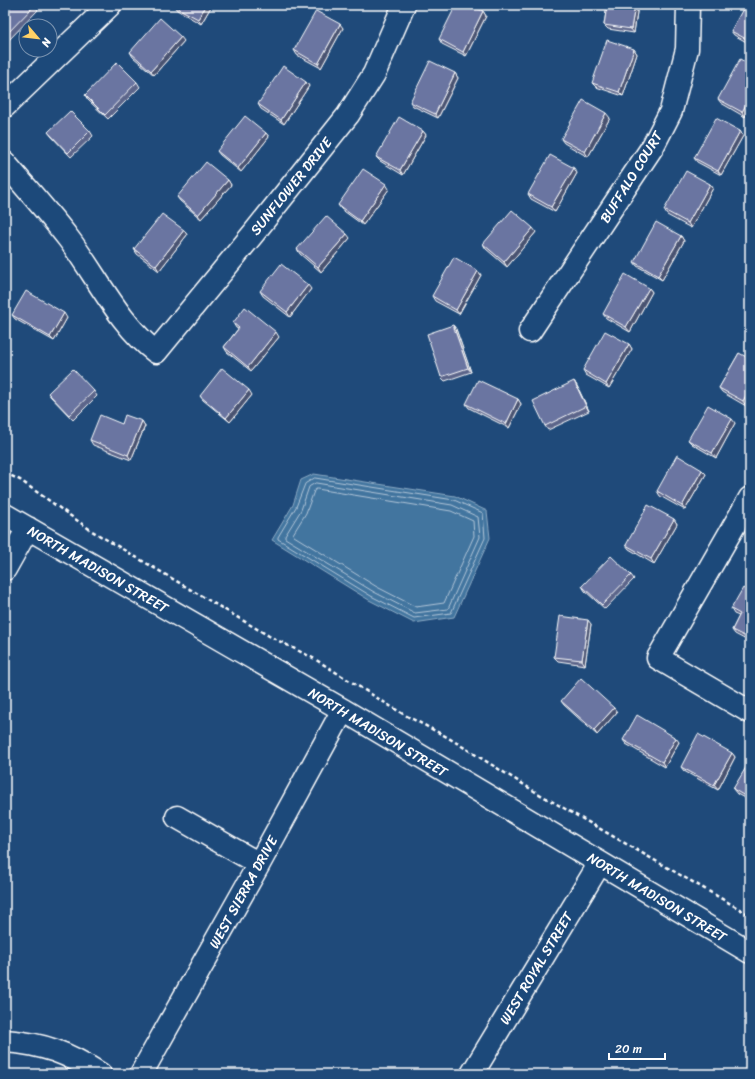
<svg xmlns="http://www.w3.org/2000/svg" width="755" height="1079" font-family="Sriracha,sans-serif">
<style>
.water{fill:#42749f;stroke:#8eacc5}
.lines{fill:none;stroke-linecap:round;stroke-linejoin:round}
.shore{stroke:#b3c7d9;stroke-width:1}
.minor-casing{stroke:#fff;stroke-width:25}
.path{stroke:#fff;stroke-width:2.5;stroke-dasharray:4 3;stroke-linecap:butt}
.minor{stroke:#1f4a7a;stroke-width:22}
.wall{fill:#5b658a;stroke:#fff}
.shaded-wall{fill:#4a5271;stroke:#fff}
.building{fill:#6a75a1;stroke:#fff}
.labels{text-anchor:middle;stroke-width:3;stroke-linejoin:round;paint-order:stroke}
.street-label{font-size:14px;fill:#fff;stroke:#1f4a7a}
</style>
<rect width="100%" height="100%" fill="#1f4a7a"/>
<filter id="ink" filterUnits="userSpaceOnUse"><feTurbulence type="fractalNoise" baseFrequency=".025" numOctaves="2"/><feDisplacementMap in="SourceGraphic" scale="8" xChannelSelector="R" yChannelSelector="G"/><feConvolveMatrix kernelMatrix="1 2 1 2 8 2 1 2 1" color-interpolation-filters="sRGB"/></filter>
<g filter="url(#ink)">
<path class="water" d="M314,474l141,22 32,15 3,27 -36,79 -40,6 -45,-23 -97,-60 21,-35 8,-25z"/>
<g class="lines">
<path class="shore" d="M315,478l139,22 29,13 2,25 -34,75 -37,5 -43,-22 -93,-57v-2l18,-30 9,-23z
M316,483l136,22 26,12 2,20 -32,72 -33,4 -41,-21 -89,-54v-2l16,-26 8,-23z
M317,489l134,22 22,10 1,15 -30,67 -28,4 -39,-20 -83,-51 -1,-2 13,-21 8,-22z"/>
<defs>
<path id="minor" d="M5,106l105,-101
M5,163c21,25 43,49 63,75 27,35 52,88 88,114l97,-118 95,-119 26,-41 30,-69
M530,331l123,-185 18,-35 16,-62 1,-44
M750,498l-92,160 92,54
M5,515l338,195 407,242
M5,569l23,-41
M177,817l82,47
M5,1041c39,3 63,12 95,33
M141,1074l118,-210 84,-154
M472,1074l128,-211"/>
</defs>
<use href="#minor" class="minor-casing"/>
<path class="path" d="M5,473l15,7 72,51 177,105 44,22 90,56 44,23 87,54 216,124"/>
<use href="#minor" class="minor"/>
</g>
<path class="wall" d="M5,5h30l3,5 -32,33 -1,-2z
M212,5l-11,19 -24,-14 -3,-4z
M342,5h9l-2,4z
M607,5h31l-4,28 -26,-4 -4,-4z
M750,5v39l-16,-9 -3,-4z
M483,11l3,5 -20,40 -24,-12 -3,-5z
M343,28l-22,40 -24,-13 -3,-5z
M184,41l-30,34 -21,-18 -3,-5z
M634,49l3,5 -14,42 -27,-9 -4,-4z
M750,65v42l-5,10 -24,-14 -3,-4z
M455,73l3,5 -20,40 -25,-12 -3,-4z
M137,82l3,5 -32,32 -20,-19 -3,-5z
M306,82l3,4 -25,38 -23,-15 -3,-5z
M610,118l-22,39 -24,-14 -3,-4z
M90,131l3,5 -22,21 -19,-20 -4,-5z
M423,131l3,4 -23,40 -23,-14 -4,-4z
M740,131l3,5 -22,39 -24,-13 -3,-4z
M266,133l3,4 -28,35 -21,-17 -3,-4z
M577,173l-22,39 -24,-13 -3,-5z
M228,180l3,5 -30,34 -21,-18 -3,-4z
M710,184l3,4 -22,40 -24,-13 -3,-5z
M389,189l-26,36 -22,-16 -3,-4z
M184,230l3,5 -28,36 -22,-17 -3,-5z
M536,232l-29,35 -21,-18 -3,-5z
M681,236l3,5 -22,39 -25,-14 -3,-4z
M350,238l-29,34 -21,-18 -3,-5z
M478,271l3,4 -22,39 -24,-13 -3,-5z
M649,288l3,4 -22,40 -24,-14 -3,-4z
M311,289l-21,28 -27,-21 -3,-5z
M12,315l55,3 -13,23 -39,-22z
M233,323l46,14 -28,34 -24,-19 -3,-5 14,-18 -2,-1z
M453,325l3,4 15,43 -26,9 -4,-4z
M629,344l3,5 -23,39 -23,-13 -3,-5z
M739,353l7,53 -24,-14 -3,-4z
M574,381l3,5 12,25 -41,19 -3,-4z
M94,391l3,5 -24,24 -22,-23 -3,-4z
M252,395l-22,27 -27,-22 -3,-4z
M518,399l3,5 -12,24 -40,-20 -3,-4z
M142,421l3,5 -14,34 -38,-15 -3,-5 32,-16z
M735,423l-19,35 -24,-14 -4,-4z
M706,474l-21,36 -25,-14 -3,-5z
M674,519l3,5 -23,40 -25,-15 -3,-4z
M631,575l3,4 -29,30 -20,-18 -3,-5z
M750,592v50l-15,-8 -3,-4 7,-14 -5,-2 -3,-5z
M591,624l-6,41 -27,-4 -4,-4z
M561,701l56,11 -20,23 -33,-30z
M623,740l56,2 -14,25 -39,-23z
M732,753l3,4 -17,33 -34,-19 -3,-4z
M750,765v36l-13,-7 -4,-5z"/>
<path class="shaded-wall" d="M206,5h6l-11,19 -3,-5z
M347,5h4l-2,4z
M635,5h3l-4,28 -3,-4z
M483,11l3,5 -20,40 -3,-4z
M340,24l3,4 -22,40 -3,-4z
M181,37l3,4 -30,34 -3,-4z
M634,49l3,5 -14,42 -4,-4z
M455,73l3,5 -20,40 -3,-4z
M306,82l3,4 -25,38 -3,-4z
M750,97v10l-5,10 -3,-5z
M606,113l4,5 -22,39 -3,-5z
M423,131l3,4 -23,40 -3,-5z
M740,131l3,5 -22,39 -3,-4z
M266,133l3,4 -28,35 -3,-4z
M574,168l3,5 -22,39 -4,-5z
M228,180l3,5 -30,34 -3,-4z
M386,184l3,5 -26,36 -3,-4z
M710,184l3,4 -22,40 -3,-5z
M533,228l3,4 -29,35 -3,-5z
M184,230l3,5 -28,36 -3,-5z
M347,234l3,4 -29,34 -3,-5z
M681,236l3,5 -22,39 -4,-4z
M478,271l3,4 -22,39 -3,-4z
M308,285l3,4 -21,28 -3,-5z
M649,288l3,4 -22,40 -4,-5z
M64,313l3,5 -13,23 -4,-4z
M453,325l3,4 15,43 -3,-4z
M276,332l3,5 -28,34 -3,-4z
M629,344l3,5 -23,39 -3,-4z
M574,381l3,5 12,25 -3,-5z
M750,388v10l-4,8 -3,-5z
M249,390l3,5 -22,27 -4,-4z
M518,399l3,5 -12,24 -3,-4z
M732,419l3,4 -19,35 -4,-5z
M142,421l3,5 -14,34 -3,-5z
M702,470l4,4 -21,36 -3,-4z
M674,519l3,5 -23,40 -3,-5z
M588,620l3,4 -6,41 -3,-5z
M614,708l3,4 -20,23 -3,-5z
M676,738l3,4 -14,25 -3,-5z
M732,753l3,4 -17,33 -4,-5z"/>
<path class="building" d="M5,5h30l-30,31z
M175,5h31l-8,14 -24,-13z
M456,5h14l13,6 -20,41 -24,-13z
M607,5h28l-4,24 -27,-4z
M745,5h5v36l-19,-10z
M316,11l24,13 -22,40 -24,-14z
M160,18l21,19 -30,34 -21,-19z
M607,40l27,9 -15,43 -27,-9z
M740,59l10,6v32l-8,15 -24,-13z
M430,61l25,12 -20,41 -25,-12z
M117,62l20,20 -32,33 -20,-20z
M283,66l23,16 -25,38 -23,-16z
M583,100l23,13 -21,39 -24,-13z
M70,111l20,20 -22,22 -20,-21z
M245,116l21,17 -28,35 -21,-17z
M399,117l24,14 -23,39 -24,-13z
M716,118l24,13 -22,40 -24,-13z
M550,155l24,13 -23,39 -23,-13z
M206,162l22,18 -30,35 -21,-18z
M363,169l23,15 -26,37 -22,-16z
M686,171l24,13 -22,39 -24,-13z
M512,210l21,18 -29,34 -21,-18z
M162,214l22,16 -28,36 -22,-17z
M326,216l21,18 -29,33 -21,-18z
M656,222l25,14 -23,40 -24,-14z
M454,257l24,14 -22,39 -24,-14z
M281,264l27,21 -21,27 -27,-21z
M625,274l24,14 -23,39 -23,-13z
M26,291l38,22 -14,24 -38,-22z
M245,307l31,25 -28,35 -24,-20 15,-19 -6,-5z
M453,325l15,43 -27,9 -14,-43z
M605,331l24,13 -23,40 -23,-14z
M739,353l11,6v29l-7,13 -24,-13z
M222,368l27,22 -23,28 -26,-22z
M73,369l21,22 -25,24 -21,-22z
M478,380l40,19 -12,25 -40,-20z
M574,381l12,25 -41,20 -12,-25z
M708,405l24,14 -20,34 -24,-13z
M100,415l22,9 3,-9 17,6 -14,34 -38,-15z
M677,455l25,15 -20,36 -25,-15z
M648,505l26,14 -23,40 -25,-14z
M611,556l20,19 -29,30 -20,-19z
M743,588l7,4v47l-18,-9 8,-16 -9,-5z
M560,616l28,4 -6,40 -28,-3z
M581,678l33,30 -20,22 -33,-29z
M637,715l39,23 -14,24 -39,-22z
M698,734l34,19 -18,32 -33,-18z
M748,764l2,1v34l-17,-10z"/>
</g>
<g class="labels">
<g class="street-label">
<text transform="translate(631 177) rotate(-58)" y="5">BUFFALO COURT</text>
<text transform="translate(291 186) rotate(-51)" y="5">SUNFLOWER DRIVE</text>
<text transform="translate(98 569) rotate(30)" y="5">NORTH MADISON STREET</text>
<text transform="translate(378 732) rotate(31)" y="5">NORTH MADISON STREET</text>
<text transform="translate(243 892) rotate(-61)" y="5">WEST SIERRA DRIVE</text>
<text transform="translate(657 897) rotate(31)" y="5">NORTH MADISON STREET</text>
<text transform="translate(536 968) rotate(-59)" y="5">WEST ROYAL STREET</text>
</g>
</g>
<rect width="755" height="1079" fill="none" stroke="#1f4a7a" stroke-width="20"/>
<rect x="10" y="10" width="735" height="1059" fill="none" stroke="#fff" stroke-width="1.5" filter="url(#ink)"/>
<g transform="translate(38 38) rotate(118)"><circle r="19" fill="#1f4a7a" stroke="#7992af"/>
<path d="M0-3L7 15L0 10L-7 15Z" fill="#ffd166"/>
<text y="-6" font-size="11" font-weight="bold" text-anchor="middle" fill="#ffffff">N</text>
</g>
<path d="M609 1053v6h56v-6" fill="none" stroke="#ffffff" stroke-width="2"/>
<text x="615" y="1053" font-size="12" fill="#ffffff" stroke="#1f4a7a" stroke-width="3" paint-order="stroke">20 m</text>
</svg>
